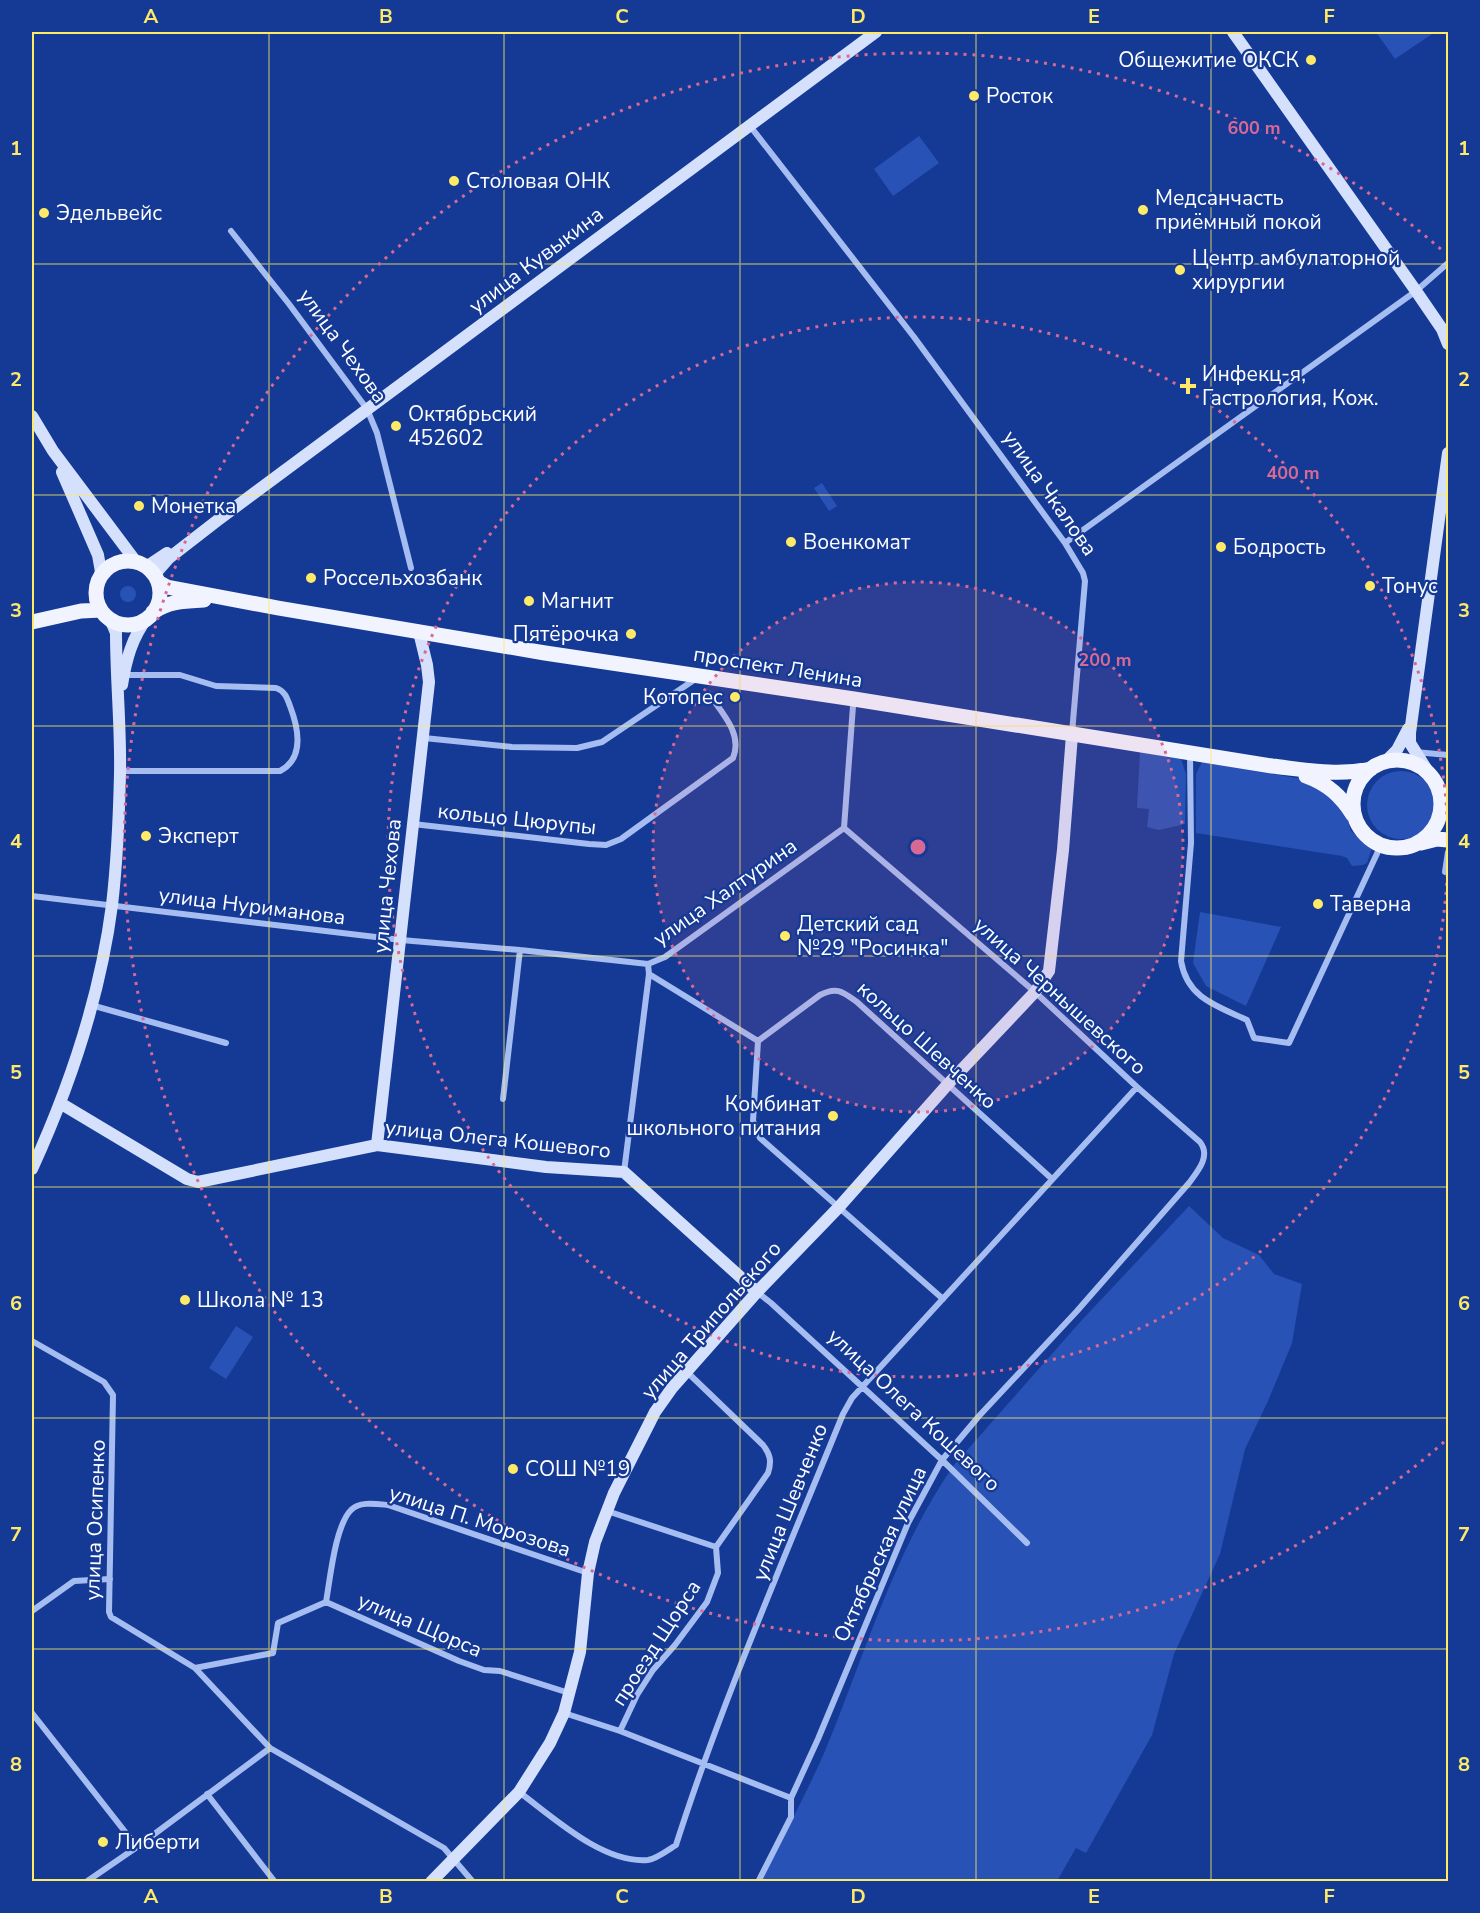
<svg xmlns="http://www.w3.org/2000/svg" width="1480" height="1913" font-family="'Nunito Sans',sans-serif">
<style>
.green{fill:#2852b5}
.lines{fill:none;stroke-linecap:round;stroke-linejoin:round}
.street{stroke:#a6bdf2;stroke-width:6}
.secondary{stroke:#d5e0fc;stroke-width:12}
.primary{stroke:#f1f4ff;stroke-width:15}
.grid{fill:none;stroke:#ffea67;stroke-width:1.5;stroke-opacity:0.55}
.ring{fill:none;stroke:#d76994;stroke-width:3;stroke-dasharray:3 6}
.poi-dot{fill:#ffea67;stroke:#153a96;stroke-width:2}
.labels{text-anchor:middle;stroke-width:4.5;stroke-linejoin:round;paint-order:stroke}
.poi-label{font-size:21px;fill:#fff;stroke:#153a96;text-anchor:start}
.street-label{font-size:21px;fill:#fff;stroke:#153a96}
.centre{fill:#d76994;stroke:#153a96;stroke-width:3}
.ring-label{font-size:18px;text-anchor:middle;font-weight:bold;fill:#d76994;stroke:#153a96;stroke-width:4.5;stroke-linejoin:round;paint-order:stroke}
.neatline{fill:none;stroke:#ffea67;stroke-width:2}
.grid-label{font-size:20px;text-anchor:middle;font-weight:bold;fill:#ffea67}
</style>
<rect width="100%" height="100%" fill="#153a96"/>
<path class="green" d="M1376,32h59l-40,27z
M919,136l20,27 -46,33 -19,-27z
M822,483l15,23 -8,5 -15,-23z
M120 594a8 8 0 1 1 16 0a8 8 0 1 1-16 0Z
M1140,752l41,7 5,15 -1,50 -26,6 -12,-3 2,-18 -12,-1z
M1202,762l106,18 37,29 6,22 21,17 -5,15 -4,2 -11,1 -5,-8 -5,-2 -146,-23v-59z
M1367 805a34 34 0 1 1 68 0a34 34 0 1 1-68 0Z
M1200,912l81,15 -35,79 -40,-20 -13,-23z
M1189,1206l34,32 36,17 15,19 28,10 -10,59 -24,58 -23,48 -25,105 -46,100 -22,81 -66,118 -10,-5 -19,33 -297,1c22,-44 46,-87 65,-131 40,-96 69,-200 129,-286l127,-144z
M236,1326l17,11 -27,42 -17,-11z"/>
<g class="lines">
<path class="street" d="M750,126l164,211 151,206 18,30 2,8 -13,152
M231,231l58,73 78,105 10,24 34,135
M1065,543l351,-252 32,-28
M424,738l88,9 65,1 25,-6 95,-64
M1415,752l33,3
M1190,754l1,89 -10,118c6,37 36,45 66,59l7,18 35,5 92,-198
M120,771h160c25,-13 18,-44 10,-65 -3,-8 -5,-15 -14,-18l-60,-2 -36,-11h-56
M413,824l176,20 17,1 15,-6 112,-81c10,-24 -11,-45 -24,-64
M844,828l9,-122
M1445,872l3,-20
M32,896l369,44 119,10 128,14 17,-7 179,-129
M649,974l109,67
M91,1005l135,38
M503,1099l17,-149
M624,1172l25,-198 -1,-10
M757,1292l14,11 171,157 85,83
M943,1299l-183,-161 -7,-17 5,-80 62,-46c17,-9 23,-3 37,7l195,177
M32,1341l72,41 9,13 -4,217 2,5 84,51 75,80 174,100 29,34
M607,1511l109,36
M326,1602c4,-22 9,-76 25,-92 8,-9 26,-6 37,-5l200,68
M326,1602l133,59 25,9 16,1 69,22
M32,1611l42,-30 36,-2
M195,1668l78,-15 5,-30 48,-21
M32,1713l105,134
M564,1713l56,18 171,67
M620,1731l17,-36 16,-25 22,-25 32,-43 11,-29 -2,-26 52,-74c4,-12 2,-19 -5,-28l-76,-73
M519,1792c34,25 84,72 129,68 8,-1 20,-10 28,-15 47,-147 109,-288 167,-431l9,-16 285,-311
M207,1794l68,88
M86,1882l51,-35 133,-99
M758,1882l33,-65v-19l27,-59 90,-216 34,-63 37,-44 98,-105 112,-128c9,-12 22,-27 11,-41l-63,-55 -102,-95 -191,-164"/>
<path class="secondary" d="M1233,32l183,259 26,38 6,15
M32,416l21,35 84,112
M62,472l36,83 3,17 -3,9
M146,567l21,-14
M154,575l15,-17 49,-38 658,-488
M122,685c4,-25 10,-48 26,-68
M1386,761l11,-11 11,-21
M1427,770l-17,-27v-10l38,-280
M60,1103l127,76 11,3 179,-37 169,22 78,5 133,120
M377,1145l52,-463 -2,-17 -8,-33
M32,1169c38,-83 68,-172 80,-264 5,-43 7,-87 8,-131 1,-47 -4,-94 -4,-141l-6,-14
M431,1882l88,-90 31,-49 14,-30 16,-61 8,-79 7,-31 19,-49 41,-81 17,-24 85,-96 82,-85 109,-123 87,-92 14,-21 14,-121 9,-115"/>
<path class="primary" d="M96 593a32 32 0 1 1 64 0a32 32 0 1 1-64 0Z
M158,582l9,5 111,21 267,45 309,46 418,67c34,4 65,10 99,3
M153,612c16,-11 32,-11 51,-12
M32,622l49,-11 20,-1
M1353 804a44 44 0 1 1 88 0a44 44 0 1 1-88 0Z
M1306,776c22,8 35,20 47,39
M1421,843l16,-4 11,1"/>
</g>
<path class="grid" d="M269,32v1850M504,32v1850M740,32v1850M976,32v1850M1211,32v1850M32,264h1416M32,495h1416M32,726h1416M32,956h1416M32,1187h1416M32,1418h1416M32,1649h1416"/>
<circle cx="918" cy="847" r="265" fill="#d76994" fill-opacity=".12"/>
<g class="ring">
<circle cx="918" cy="847" r="265"/>
<circle cx="918" cy="847" r="530"/>
<path d="M1444 1442A794 794 0 1 1 1444 252"/>
</g>
<g class="poi-dot">
<circle cx="1311" cy="60" r="6"/>
<circle cx="974" cy="96" r="6"/>
<circle cx="454" cy="181" r="6"/>
<circle cx="1143" cy="210" r="6"/>
<circle cx="44" cy="213" r="6"/>
<circle cx="1180" cy="270" r="6"/>
<path d="M1185 377h6v6h6v6h-6v6h-6v-6h-6v-6h6z"/>
<circle cx="396" cy="426" r="6"/>
<circle cx="139" cy="506" r="6"/>
<circle cx="791" cy="542" r="6"/>
<circle cx="1221" cy="547" r="6"/>
<circle cx="311" cy="578" r="6"/>
<circle cx="1370" cy="586" r="6"/>
<circle cx="529" cy="601" r="6"/>
<circle cx="631" cy="634" r="6"/>
<circle cx="735" cy="697" r="6"/>
<circle cx="146" cy="836" r="6"/>
<circle cx="1318" cy="904" r="6"/>
<circle cx="785" cy="936" r="6"/>
<circle cx="833" cy="1116" r="6"/>
<circle cx="185" cy="1300" r="6"/>
<circle cx="513" cy="1469" r="6"/>
<circle cx="103" cy="1842" r="6"/>
</g>
<g class="labels">
<g class="poi-label">
<text x="1299" y="67" text-anchor="end">Общежитие ОКСК</text>
<text x="986" y="103">Росток</text>
<text x="466" y="188">Столовая ОНК</text>
<text x="1155" y="205">Медсанчасть<tspan x="1155" dy="24">приёмный покой</tspan></text>
<text x="56" y="220">Эдельвейс</text>
<text x="1192" y="265">Центр амбулаторной<tspan x="1192" dy="24">хирургии</tspan></text>
<text x="1202" y="381">Инфекц-я,<tspan x="1202" dy="24">Гастрология, Кож.</tspan></text>
<text x="408" y="421">Октябрьский<tspan x="408" dy="24">452602</tspan></text>
<text x="151" y="513">Монетка</text>
<text x="803" y="549">Военкомат</text>
<text x="1233" y="554">Бодрость</text>
<text x="323" y="585">Россельхозбанк</text>
<text x="1382" y="593">Тонус</text>
<text x="541" y="608">Магнит</text>
<text x="619" y="641" text-anchor="end">Пятёрочка</text>
<text x="723" y="704" text-anchor="end">Котопес</text>
<text x="158" y="843">Эксперт</text>
<text x="1330" y="911">Таверна</text>
<text x="797" y="931">Детский сад<tspan x="797" dy="24">№29 "Росинка"</tspan></text>
<text x="821" y="1111" text-anchor="end">Комбинат<tspan x="821" dy="24">школьного питания</tspan></text>
<text x="197" y="1307">Школа № 13</text>
<text x="525" y="1476">СОШ №19</text>
<text x="115" y="1849">Либерти</text>
</g>
<g class="street-label">
<text transform="translate(536 260) rotate(-37)" y="7">улица Кувыкина</text>
<text transform="translate(343 346) rotate(54)" y="7">улица Чехова</text>
<text transform="translate(1050 493) rotate(55)" y="7">улица Чкалова</text>
<text transform="translate(778 667) rotate(9)" y="7">проспект Ленина</text>
<text transform="translate(517 819) rotate(6)" y="7">кольцо Цюрупы</text>
<text transform="translate(387 886) rotate(-84)" y="7">улица Чехова</text>
<text transform="translate(725 892) rotate(-35)" y="7">улица Халтурина</text>
<text transform="translate(252 906) rotate(7)" y="7">улица Нуриманова</text>
<text transform="translate(1060 996) rotate(42)" y="7">улица Чернышевского</text>
<text transform="translate(927 1045) rotate(42)" y="7">кольцо Шевченко</text>
<text transform="translate(498 1139) rotate(6)" y="7">улица Олега Кошевого</text>
<text transform="translate(711 1320) rotate(-49)" y="7">улица Трипольского</text>
<text transform="translate(914 1410) rotate(43)" y="7">улица Олега Кошевого</text>
<text transform="translate(790 1502) rotate(-68)" y="7">улица Шевченко</text>
<text transform="translate(95 1520) rotate(-88)" y="7">улица Осипенко</text>
<text transform="translate(480 1521) rotate(18)" y="7">улица П. Морозова</text>
<text transform="translate(880 1554) rotate(-65)" y="7">Октябрьская улица</text>
<text transform="translate(420 1625) rotate(23)" y="7">улица Щорса</text>
<text transform="translate(656 1643) rotate(-57)" y="7">проезд Щорса</text>
</g>
</g>
<circle cx="918" cy="847" r="9" class="centre"/>
<g class="ring-label">
<text x="1254" y="134">600 m</text>
<text x="1293" y="479">400 m</text>
<text x="1105" y="666">200 m</text>
</g>
<rect width="1480" height="1913" fill="none" stroke="#153a96" stroke-width="66"/>
<rect x="33" y="33" width="1414" height="1847" class="neatline"/>
<g class="grid-label">
<text x="151" y="23">A</text>
<text x="386" y="23">B</text>
<text x="622" y="23">C</text>
<text x="858" y="23">D</text>
<text x="1094" y="23">E</text>
<text x="1329" y="23">F</text>
<text x="16" y="155">1</text>
<text x="1464" y="155">1</text>
<text x="16" y="386">2</text>
<text x="1464" y="386">2</text>
<text x="16" y="617">3</text>
<text x="1464" y="617">3</text>
<text x="16" y="848">4</text>
<text x="1464" y="848">4</text>
<text x="16" y="1079">5</text>
<text x="1464" y="1079">5</text>
<text x="16" y="1310">6</text>
<text x="1464" y="1310">6</text>
<text x="16" y="1541">7</text>
<text x="1464" y="1541">7</text>
<text x="16" y="1771">8</text>
<text x="1464" y="1771">8</text>
<text x="151" y="1903">A</text>
<text x="386" y="1903">B</text>
<text x="622" y="1903">C</text>
<text x="858" y="1903">D</text>
<text x="1094" y="1903">E</text>
<text x="1329" y="1903">F</text>
</g>
</svg>
